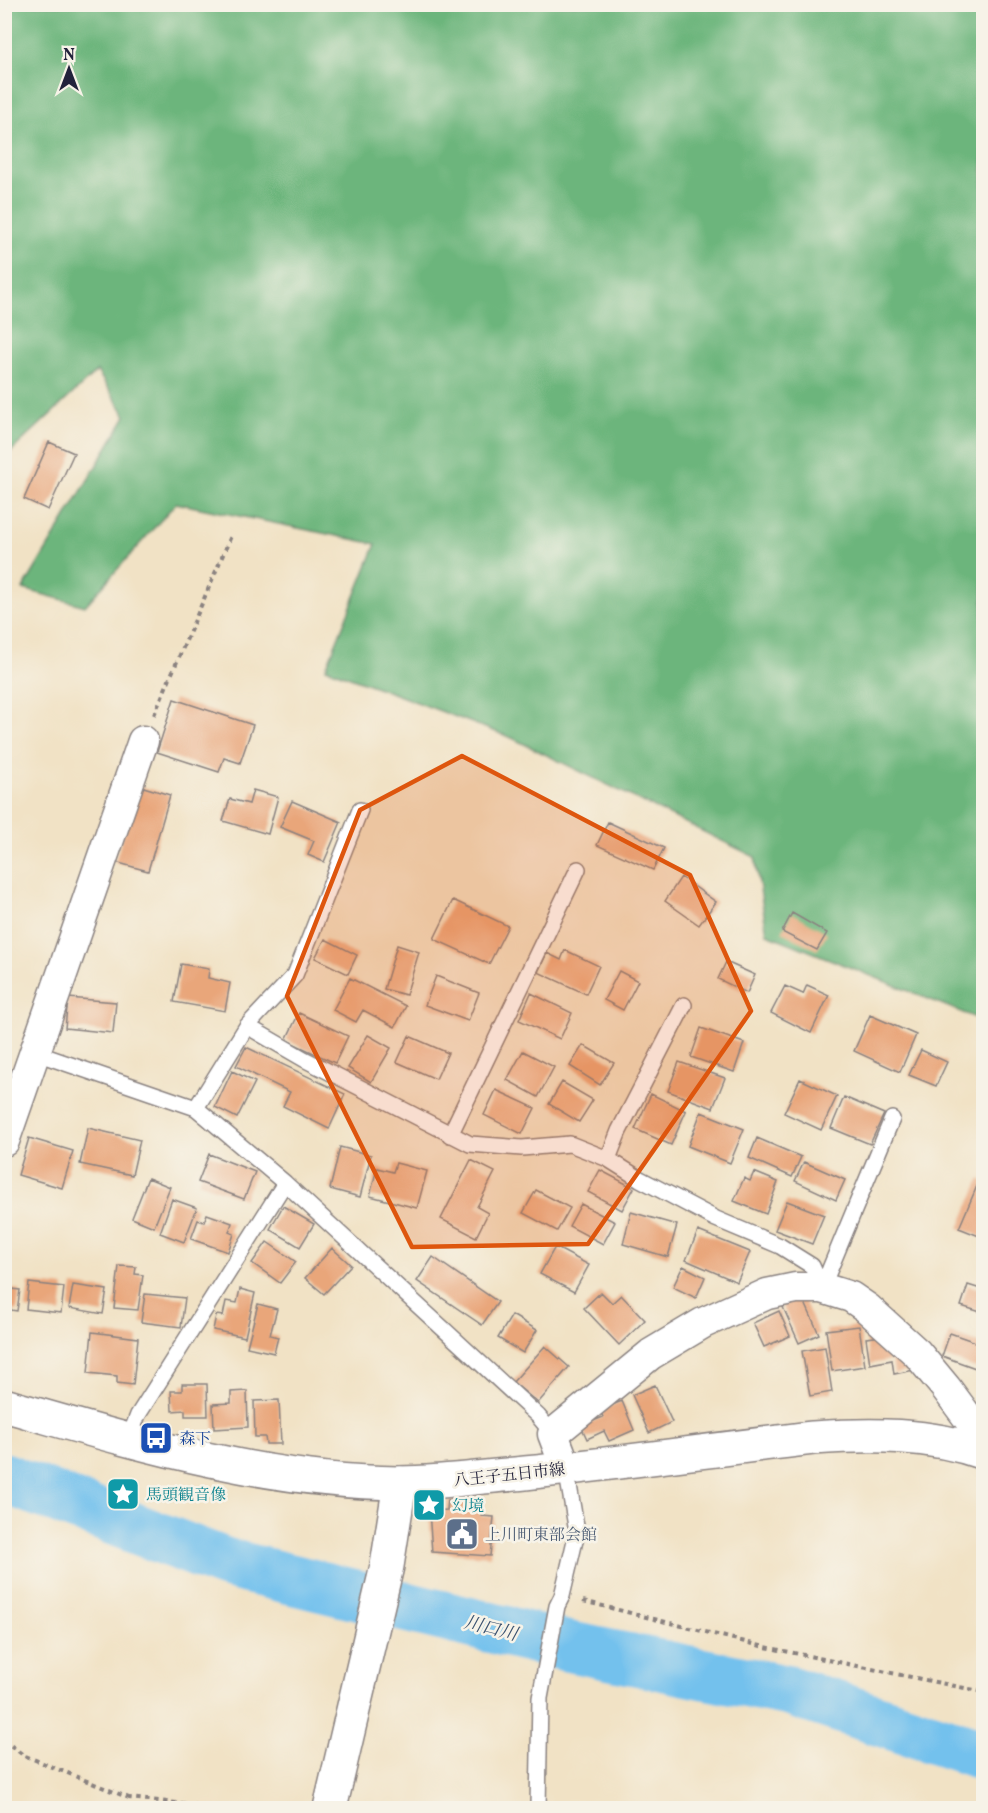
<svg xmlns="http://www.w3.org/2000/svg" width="988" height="1813" font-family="Vollkorn,'Noto Serif JP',serif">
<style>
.forest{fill:#6cb57b;stroke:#476c5b;stroke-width:1.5}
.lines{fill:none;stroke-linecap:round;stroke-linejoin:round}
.river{stroke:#73c1ed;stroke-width:51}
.building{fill:#e9a67a}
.service-casing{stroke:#8a8280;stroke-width:18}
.minor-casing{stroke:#8a8280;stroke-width:33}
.tertiary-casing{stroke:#8a8280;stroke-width:36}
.primary-casing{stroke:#8a8280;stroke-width:36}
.path{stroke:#8a8280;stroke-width:4;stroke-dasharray:4.5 4.5;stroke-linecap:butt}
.service{stroke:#fff;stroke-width:15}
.minor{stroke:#fff;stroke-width:30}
.tertiary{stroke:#fff;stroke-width:33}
.primary{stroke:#fff;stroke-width:33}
.marked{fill:#de560e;fill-opacity:0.2;stroke:#de560e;stroke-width:4.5;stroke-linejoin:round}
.labels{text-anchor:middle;stroke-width:5;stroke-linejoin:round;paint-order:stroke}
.transit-label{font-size:16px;fill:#164399;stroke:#f7f3e8;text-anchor:start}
.street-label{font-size:16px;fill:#22223b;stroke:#f7f3e8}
.culture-label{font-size:16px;fill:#0d838f;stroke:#f7f3e8;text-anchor:start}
.service-label{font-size:16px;fill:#4e5e75;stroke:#f7f3e8;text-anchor:start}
.water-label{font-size:18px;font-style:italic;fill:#3a5270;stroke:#f7f3e8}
</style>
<rect width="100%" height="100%" fill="#f7f3e8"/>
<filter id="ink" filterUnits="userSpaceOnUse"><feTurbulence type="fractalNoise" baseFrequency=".0167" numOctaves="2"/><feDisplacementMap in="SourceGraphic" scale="12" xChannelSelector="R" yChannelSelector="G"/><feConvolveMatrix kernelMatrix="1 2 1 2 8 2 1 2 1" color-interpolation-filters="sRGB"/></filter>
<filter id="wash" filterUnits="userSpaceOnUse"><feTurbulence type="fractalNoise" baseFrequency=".008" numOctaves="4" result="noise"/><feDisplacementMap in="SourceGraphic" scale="24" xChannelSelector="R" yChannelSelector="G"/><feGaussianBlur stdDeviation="1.35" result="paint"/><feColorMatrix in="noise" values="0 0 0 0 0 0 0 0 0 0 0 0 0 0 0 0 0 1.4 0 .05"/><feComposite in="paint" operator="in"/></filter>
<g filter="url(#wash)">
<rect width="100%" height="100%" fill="#f1e2c5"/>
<path class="forest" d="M5,5h978v1016l-216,-87 -12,-77 -243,-119 -186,-70 50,-124 -200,-41 -91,103 -62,-17 103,-173 -29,-45 -92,86z"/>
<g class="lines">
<path class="river" d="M4,1478l221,85 341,83 223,45 195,64"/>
</g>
<g id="blocks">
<path class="building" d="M49,442l25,11 -26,57 -24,-11z
M174,699l79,26 -13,38 -16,-5 -5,14 -62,-20z
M137,785l33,10 -22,76 -33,-9z
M253,790l25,7 -10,37 -45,-13 7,-22 19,5z
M292,801l49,21 -17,40 -16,-7 6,-14 -34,-14z
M608,822l56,26 -11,22 -56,-25z
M681,877l35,25 -17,23 -34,-24z
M453,900l55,26 -19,38 -55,-25z
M792,913l35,20 -10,17 -35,-18z
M325,939l32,16 -9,19 -33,-16z
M397,945l22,7 -13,43 -22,-6z
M565,950l34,16 -13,28 -48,-22 9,-19 14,7z
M726,962l29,13 -8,18 -29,-14z
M181,964l28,5 -1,9 22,5 -5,28 -51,-9z
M619,971l19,10 -15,29 -19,-10z
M436,976l43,17 -11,28 -43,-16z
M350,978l56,28 -11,21 -32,-17 -7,12 -23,-12z
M807,985l22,10 -18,38 -40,-20 14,-27 18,8z
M531,993l41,20 -12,26 -41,-19z
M68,998l48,4 -3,31 -48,-5z
M299,1013l49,23 -13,27 -49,-23z
M870,1015l46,20 -16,37 -46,-21z
M701,1028l43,15 -10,29 -43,-15z
M368,1035l23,13 -20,34 -23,-14z
M409,1036l39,17 -12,26 -39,-17z
M583,1045l31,18 -14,22 -30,-19z
M246,1047l99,47 -16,35 -46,-23 7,-14 -54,-26z
M921,1050l26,12 -11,24 -27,-11z
M523,1051l31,16 -16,30 -31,-17z
M679,1062l46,16 -12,30 -45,-17z
M232,1071l23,11 -18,36 -22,-11z
M800,1079l37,17 -16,34 -37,-17z
M562,1082l31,18 -14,22 -30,-18z
M496,1090l39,18 -13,26 -38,-19z
M651,1094l35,17 -15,34 -36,-16z
M844,1097l40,17 -14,30 -39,-16z
M701,1112l43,17 -14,34 -42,-17z
M88,1128l52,12 -8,35 -52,-11z
M29,1138l44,13 -11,37 -44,-13z
M757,1138l44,19 -9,20 -43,-19z
M340,1147l31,8 -11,42 -30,-8z
M209,1154l46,18 -11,27 -46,-17z
M471,1160l24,12 -18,35 11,6 -12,24 -35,-18z
M804,1162l41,18 -9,20 -41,-19z
M396,1163l31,8 -10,37 -47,-12 7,-28 16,4z
M600,1170l34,18 -12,22 -34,-18z
M754,1172l24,10 -12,32 -32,-13 10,-23 6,3z
M148,1178l22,9 -16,40 -22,-9z
M980,1179l4,2v57l-25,-10z
M536,1190l34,18 -13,23 -34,-18z
M172,1199l25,9 -13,34 -24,-9z
M787,1201l37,14 -12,29 -37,-14z
M581,1204l34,18 -12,22 -34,-18z
M283,1206l31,18 -14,23 -30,-18z
M631,1212l46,13 -9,32 -45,-13z
M207,1214l25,9 -3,9 5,2 -6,18 -37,-13 7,-19 6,2z
M698,1231l52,21 -13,30 -51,-22z
M267,1242l29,20 -16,21 -28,-20z
M555,1247l34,18 -15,27 -34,-18z
M332,1248l19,17 -27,29 -19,-16z
M433,1257l65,45 -16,23 -65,-44z
M119,1266l17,1 -1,7 8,1 -5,35 -24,-2z
M683,1266l22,11 -9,21 -23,-11z
M29,1283l35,4 -3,26 -35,-4z
M73,1285l34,5 -4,24 -34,-6z
M968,1285l16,5v23l-23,-7z
M4,1288l16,2 -3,21 -13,-2z
M240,1289l15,4 -10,44 -32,-7 3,-15 7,1 3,-15 11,2z
M601,1292l11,11 9,-8 24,25 -26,25 -35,-37z
M145,1294l40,4 -4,29 -40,-5z
M802,1296l17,38 -20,9 -17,-38z
M258,1304l19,5 -7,26 8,2 -4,16 -27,-6z
M779,1311l11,25 -26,11 -11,-24z
M512,1315l25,15 -14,23 -25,-15z
M859,1326l6,40 -33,5 -6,-41z
M92,1332l46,6 -5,47 -16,-2v-7l-29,-3z
M950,1333l34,12v19l-3,6 -39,-14z
M884,1336l30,34 -20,4 -2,-14 -22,4 -4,-26z
M545,1346l24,21 -31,36 -25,-21z
M825,1347l7,45 -22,4 -8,-45z
M182,1384h25l1,32h-23v-6l-13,1 -1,-20h11z
M655,1385l17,37 -23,11 -17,-38z
M247,1391l1,36 -34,2 -1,-25 18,-1v-11z
M279,1400l2,44h-15l-1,-7h-10l-1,-36z
M622,1401l12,29 -25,11 -5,-10 -17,8 -6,-13 22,-9 -3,-7z
M448,1500h34l-1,16 13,1 -4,39 -58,-4 -3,-41 18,-1z"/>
</g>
</g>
<g filter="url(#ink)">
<use href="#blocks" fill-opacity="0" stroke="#8a8280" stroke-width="1.5"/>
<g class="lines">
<defs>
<path id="service" d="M247,1026l48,-51 65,-165
M36,1053l160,55
M450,1135l128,-266
M608,1159l11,-28 65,-126
M285,1183l253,233 15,18
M822,1288l70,-169
M128,1440l10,-25 147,-232 -89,-75 51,-82 57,33 166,85 52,4 48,-4 38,15 32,20 76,40 64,27 32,20 10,22
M538,1808l2,-110 17,-92 5,-10 15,-64 -11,-64"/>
<path id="minor" d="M4,1141l139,-400
M566,1468l-13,-34 98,-80 52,-31 64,-29 29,-6h26l29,9 16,11 50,45 29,35 26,35 3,27"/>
<path id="tertiary" d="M330,1808l57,-242 13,-83"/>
<path id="primary" d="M4,1405c130,37 259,77 395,78 41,0 84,-6 126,-10 96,-10 192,-24 288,-35 56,-4 116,-5 171,15"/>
</defs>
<use href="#service" class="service-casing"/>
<use href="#minor" class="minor-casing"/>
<use href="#tertiary" class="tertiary-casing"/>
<use href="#primary" class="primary-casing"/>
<path class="path" d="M154,715l77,-179
M583,1601l182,46 219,45
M4,1740l19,15 106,43
M125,1808l4,-10 97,10"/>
<use href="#service" class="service"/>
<use href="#minor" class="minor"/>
<use href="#tertiary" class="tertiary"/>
<use href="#primary" class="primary"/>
</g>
</g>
<path class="marked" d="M462,756l228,119 61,136 -163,233 -176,3 -125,-251 73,-186z"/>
<defs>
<symbol id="bus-square" viewBox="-11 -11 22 22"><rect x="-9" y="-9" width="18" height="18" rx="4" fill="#1a4fb4" stroke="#f7f3e8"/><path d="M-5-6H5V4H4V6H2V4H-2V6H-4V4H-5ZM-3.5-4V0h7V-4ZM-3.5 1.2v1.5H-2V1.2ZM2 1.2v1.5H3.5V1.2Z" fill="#fff"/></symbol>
<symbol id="sight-square" viewBox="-11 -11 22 22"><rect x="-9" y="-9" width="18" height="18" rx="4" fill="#0f9aa8" stroke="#f7f3e8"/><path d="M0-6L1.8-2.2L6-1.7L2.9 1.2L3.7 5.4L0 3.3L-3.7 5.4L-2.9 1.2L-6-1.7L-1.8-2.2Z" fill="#fff"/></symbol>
<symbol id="civic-square" viewBox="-11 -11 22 22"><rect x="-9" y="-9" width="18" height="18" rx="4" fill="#5c6f8a" stroke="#f7f3e8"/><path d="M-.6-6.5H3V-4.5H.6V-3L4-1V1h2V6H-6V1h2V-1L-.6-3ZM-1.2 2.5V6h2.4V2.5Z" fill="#fff"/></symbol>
</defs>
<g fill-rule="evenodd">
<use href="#bus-square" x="137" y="1419" width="38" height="38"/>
<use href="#sight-square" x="104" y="1475" width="38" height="38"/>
<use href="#sight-square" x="410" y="1486" width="38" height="38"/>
<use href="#civic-square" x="443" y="1515" width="38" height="38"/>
</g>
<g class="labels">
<g class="transit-label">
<text x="179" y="1444">森下</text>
</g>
<g class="street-label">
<text transform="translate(509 1474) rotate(-6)" y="6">八王子五日市線</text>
</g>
<g class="culture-label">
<text x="146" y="1500">馬頭観音像</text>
<text x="452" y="1511">幻境</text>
</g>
<g class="service-label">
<text x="485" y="1540">上川町東部会館</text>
</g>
<g class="water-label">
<text transform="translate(491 1628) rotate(14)" y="6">川口川</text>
</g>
</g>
<rect width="988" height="1813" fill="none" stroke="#f7f3e8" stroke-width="24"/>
<g transform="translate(69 69)" stroke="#f7f3e8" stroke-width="4.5" paint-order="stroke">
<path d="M0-4.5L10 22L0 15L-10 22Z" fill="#22223b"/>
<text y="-9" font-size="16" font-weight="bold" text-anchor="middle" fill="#22223b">N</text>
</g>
</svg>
